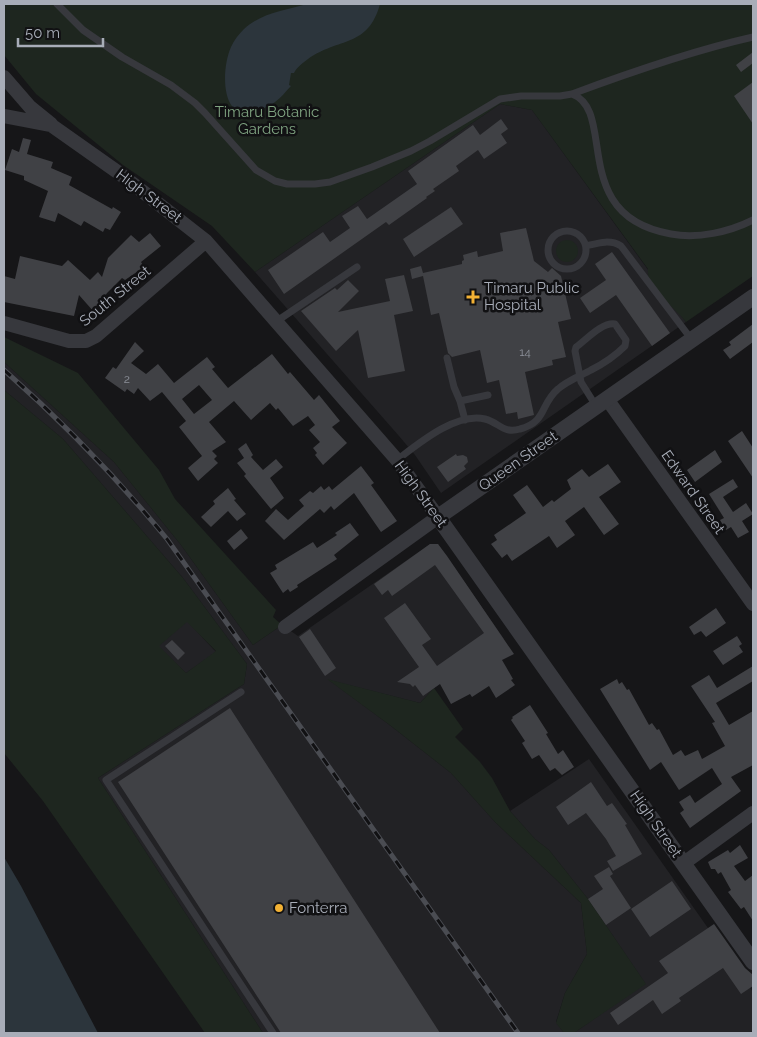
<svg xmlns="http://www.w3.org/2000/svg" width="757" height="1037" font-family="Raleway,sans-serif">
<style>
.built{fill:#222225}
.green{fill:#1e261f;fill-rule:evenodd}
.water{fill:#2c353c}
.building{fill:#404145;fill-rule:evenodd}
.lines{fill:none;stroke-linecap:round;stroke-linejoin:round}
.service{stroke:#37383d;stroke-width:7}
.minor{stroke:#37383d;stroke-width:14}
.tertiary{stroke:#37383d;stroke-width:16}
.rail-casing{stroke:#4a4c52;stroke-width:5}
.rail{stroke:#111113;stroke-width:3;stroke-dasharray:9;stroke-linecap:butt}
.poi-dot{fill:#f2b134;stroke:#111113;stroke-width:2}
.labels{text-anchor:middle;stroke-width:5;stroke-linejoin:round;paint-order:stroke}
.number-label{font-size:12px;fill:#8e929b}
.park-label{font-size:15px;fill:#7fa381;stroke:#111113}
.street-label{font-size:15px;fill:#a8adb8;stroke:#111113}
.poi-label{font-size:15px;fill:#a8adb8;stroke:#111113;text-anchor:start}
</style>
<rect width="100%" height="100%" fill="#161618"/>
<path class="built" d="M500,104l32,6 154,212 -245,171 -26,-38 -16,-19 -144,-164z
M4,362l110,100 67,83 72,100 29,-20 16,11 132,-92h8l66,95 -70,49 -14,15 -91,-23 62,46 60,47 44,49 86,81 6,51 -22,39 -9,29 8,11h-301l-165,-255 146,-94 3,-20 -64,-86 -120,-139 -59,-49z
M187,621l29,31 -30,21 -28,-27z
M589,759l164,233v41h-179l71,-50 -57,-84 -39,-49 -14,-11 -25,-28z"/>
<path class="green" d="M4,4h749v272l-67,46c-9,-13 -41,-35 -38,-53l-116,-159 -32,-6 -245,168 -43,-46 -89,-61 -87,-71 -32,-39z
M556 251a11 11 0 1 1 22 0a11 11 0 1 1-22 0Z
M4,337l74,36 81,97 16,29 101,111 -3,7 9,8 -29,20 -72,-100 -67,-83 -110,-100z
M4,390l59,49 120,139 64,86 -3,20 -146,94 165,255h-58l-162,-232 -39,-48zM187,622l29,29 -30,22 -27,-27z
M327,679l93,24 14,-15 29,41 -8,8 25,25 12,16 18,33 25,28 14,11 39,49 58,85 -72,49h-10l-8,-10 9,-30 22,-39 -6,-51 -86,-81 -44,-49 -60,-47z"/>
<path class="water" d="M307,4h73c-12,44 -41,33 -72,55 -5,4 -11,8 -14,14h-3l-2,12 2,1c-5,5 -10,12 -16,16 -3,3 -9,5 -13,7 -41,21 -42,-37 -31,-62 3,-7 8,-13 13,-18 17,-16 42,-19 63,-25z
M4,857l17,29 77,147h-94z"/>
<path class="building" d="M753,52v11l-12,9 -5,-7z
M753,82v42l-19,-28z
M501,119l7,10 -7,5 6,9 -23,16 -6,-9 -22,16 3,5 -26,18 2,2 -9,6 1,1 -38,27 -3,-3 -102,72 -16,-24 55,-38 7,10 20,-14 -8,-12 16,-10 9,13 50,-35 -9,-13 65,-46 7,10z
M23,138l8,2 -4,14 26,8 -2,6 21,9 -3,8 43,24 1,-2 8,5 -11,18 -5,-2 -2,4 -19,-11 -3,5 -23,-13 -3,9 -16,-5 9,-26 -24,-11v-4l-19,-6 7,-21 7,3z
M451,207l12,17 -49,33 -11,-18z
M526,228l8,33 14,11 4,-4 9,8 10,43 -13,3 8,35 -14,3 1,5 -28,7 9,43 -16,4 -1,-7 -11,2 -7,-34 -12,3 -7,-33 -28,7 -4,-4 -9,-40 -8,2 -8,-39 -11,3 -2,-10 11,-3 2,7 39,-9v-3l2,-1 -1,-5 14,-4 1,6 25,-6 -3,-18z
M150,233l11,13 -20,16 3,5 -19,13 -3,-2 -14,14 -7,8 3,4 -10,8 -15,-17 -5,21 -70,-14v-26l11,3 5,-23 42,10 6,-6 22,20 8,-8 4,5 6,-19 23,-23 8,7z
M612,252l58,81 -18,13 -36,-51 -26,18 -10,-15 26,-18 -11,-16z
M404,275l9,36 -19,4 11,56 -37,7 -10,-48 -22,21 -35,-40 34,-23 2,2 11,-10 11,11 -21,21 52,-11 -5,-22z
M753,324v18l-23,17 -7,-9 8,-5 -2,-3z
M135,342l9,9 -13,12 15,11 12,-10 16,19 33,-26 8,10 -3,2 16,19 44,-34 16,20 2,-2 24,28 5,-5 21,26 -8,6 15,16 -24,22 -8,-10 2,-2 -4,-5 7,-6 -11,-12 6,-5 -7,-9 -15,10 -15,-18 -2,2 -6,-7 -19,17 -17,-19 -25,21 17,20 -14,9 5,5 -3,3 4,4 -20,18 -10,-13 14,-12 -23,-29 7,-6 -24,-29 -12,9 -12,-13 -4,6 -7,-5 -2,3 -20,-14 8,-11 3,2zM199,385l13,15 -18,14 -12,-15z
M742,431l11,17v30l-25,-37z
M246,443l7,12 -2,2 12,13 13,-11 7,8 -13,11 14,20 -13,11 -27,-33 2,-2 -9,-11 7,-5 -6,-9z
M715,450l7,12 -27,20 -8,-12z
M456,454l1,2 6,-1 4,2 1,5 -4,4 2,3 -18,13 -11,-15z
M608,464l13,18 -22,15 20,27 -15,11 -20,-28 -19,14 10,14 -18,13 -8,-12 -37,25 -5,-7 -5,4 -11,-14 6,-4 -3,-5 32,-22 -13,-18 14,-10 16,22 9,-7 2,2 17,-13 -4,-9 15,-11 7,8z
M361,466l13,17 -3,2 26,36 -16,11 -27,-39 -20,17 -3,-4 -7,7 -4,-4 -36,31 -19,-19 11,-12 12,11 16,-14 -5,-6 11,-9 3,2 8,-7 3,4 5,-4 3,4z
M733,479l5,8 -15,10 10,15 13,-9 7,11 -11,7 7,11 -11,6 -7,-11 -5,3 -6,-10 4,-2 -15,-24z
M228,488l8,11 -2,1 12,14 -9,7 -9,-10 -17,16 -10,-10 14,-13 -2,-3z
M350,523l9,12 -25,20 3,4 -40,26 1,2 -8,5 -2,-3 -5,4 -13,-20 7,-4 -2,-4 38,-23 4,6 20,-13 -2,-2z
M241,529l7,9 -14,12 -7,-9z
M430,544h8l9,12 67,98 -12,6 11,19 -2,1 4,5 -19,13 -7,-12 -17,11 -2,-3 -19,10 -11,-20 -17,12 -8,-11 -2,2 -3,-3 -13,-2 22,-15 -35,-49 21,-15 26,36 -9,6 15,21 47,-33 -49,-68 -43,31 -4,-6 -6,5 -8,-11z
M716,608l10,15 -20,14 -5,-6 -7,4 -5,-8z
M310,629l26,39 -11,8 -26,-39z
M737,636l5,8 -3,2 4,6 -20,13 -10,-14z
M172,640l13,13 -7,7 -13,-14z
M753,666v15l-37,22 13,22 24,-14v54l-22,12 10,14 -51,37 -10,-15 4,-3 -5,-8 11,-7 5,8 27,-19 -10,-16 -33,22 -18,-28 -11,8 -50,-81 17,-10 2,5 3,-2 5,8 2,-1 20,36 3,-2 5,7 2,-1 14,26 8,-5 4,6 13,-6 4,9 23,-13 -13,-23 3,-1 -24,-36 18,-11 8,13z
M530,705l18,28 -2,1 12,20 5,-4 11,17 -12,8 -7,-7 -5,3 -11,-16 -7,4 -10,-16 3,-2 -14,-21 2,-2 -1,-1z
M230,708l210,325h-159l-163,-251z
M591,782l16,24 5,-3 15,21 -2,1 17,29 -29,17 -6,-10 9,-5 -10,-17 -20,-26 -18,12 -12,-18z
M740,845l8,13 -14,8 11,15 8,-6v46l-9,-14 -3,2 -13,-17 3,-2 -10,-18 -3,2 -3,-5h-4l-3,-7 20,-12 2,3z
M609,867l4,7 -3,2 21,32 -25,17 -18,-26 15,-10 -9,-13z
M672,881l19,28 -41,28 -19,-28z
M714,924l31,44 8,7v11l-12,8 -18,-26 -44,30 2,3 -19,13 -9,-14 -35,25 -8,-12 58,-40 -9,-12z"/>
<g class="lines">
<path class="service" d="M57,4l26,26 39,27 49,28 24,18 10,10 51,57 19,11 12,3h28l15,-2 42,-15 39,-16 19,-10 70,-42 21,-3h39l12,-2c59,-22 119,-43 181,-57
M572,94c46,17 -5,122 99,140 27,5 58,-2 82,-14
M548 250a19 19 0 1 1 38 0a19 19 0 1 1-38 0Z
M586,246c12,-3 24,-7 35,0l71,94
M277,321l80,-54
M447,358l7,29 6,14 5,19
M460,401l28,-6
M397,460c21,-16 59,-48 88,-41 15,4 18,15 35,10 27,-7 20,-25 38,-40 9,-8 22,-13 33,-19 12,-6 25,-15 34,-24l1,-6 -11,-16c-13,-2 -29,16 -39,23l-1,4 6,31 15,24
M241,692l-135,88 167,253"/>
<path class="minor" d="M4,77l26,30 21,17
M4,116l47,9 68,48 87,68 191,219 41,57 -153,110
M4,323l65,18h17l10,-5 110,-95
M607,399l146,205
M684,863l69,-50"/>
<path class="tertiary" d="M753,297l-315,220 315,445"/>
<defs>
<path id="rail" d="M4,370c59,52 113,108 163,169l351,494"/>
</defs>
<use href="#rail" class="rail-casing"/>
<use href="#rail" class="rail"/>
</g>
<g class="poi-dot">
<path d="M470.5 289.5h5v5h5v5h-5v5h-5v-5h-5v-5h5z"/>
<circle cx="279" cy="908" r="5"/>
</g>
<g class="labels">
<g class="number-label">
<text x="525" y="356">14</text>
<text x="127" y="383">2</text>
</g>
<g class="park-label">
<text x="267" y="117">Timaru Botanic<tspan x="267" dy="17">Gardens</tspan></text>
</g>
<g class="street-label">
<text transform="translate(149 196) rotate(37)" y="5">High Street</text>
<text transform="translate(115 296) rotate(-39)" y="5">South Street</text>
<text transform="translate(518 461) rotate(-35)" y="5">Queen Street</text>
<text transform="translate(693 492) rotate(55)" y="5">Edward Street</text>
<text transform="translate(421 494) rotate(54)" y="5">High Street</text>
<text transform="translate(656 824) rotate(55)" y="5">High Street</text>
</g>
<g class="poi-label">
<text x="484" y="293">Timaru Public<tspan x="484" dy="17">Hospital</tspan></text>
<text x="289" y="913">Fonterra</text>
</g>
</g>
<rect width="757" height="1037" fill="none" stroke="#a8adb8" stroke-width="10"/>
<path d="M18 38v8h85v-8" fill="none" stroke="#a8adb8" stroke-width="2.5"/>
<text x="25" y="38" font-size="15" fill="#a8adb8" stroke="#111113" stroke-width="4" paint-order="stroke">50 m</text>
</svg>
